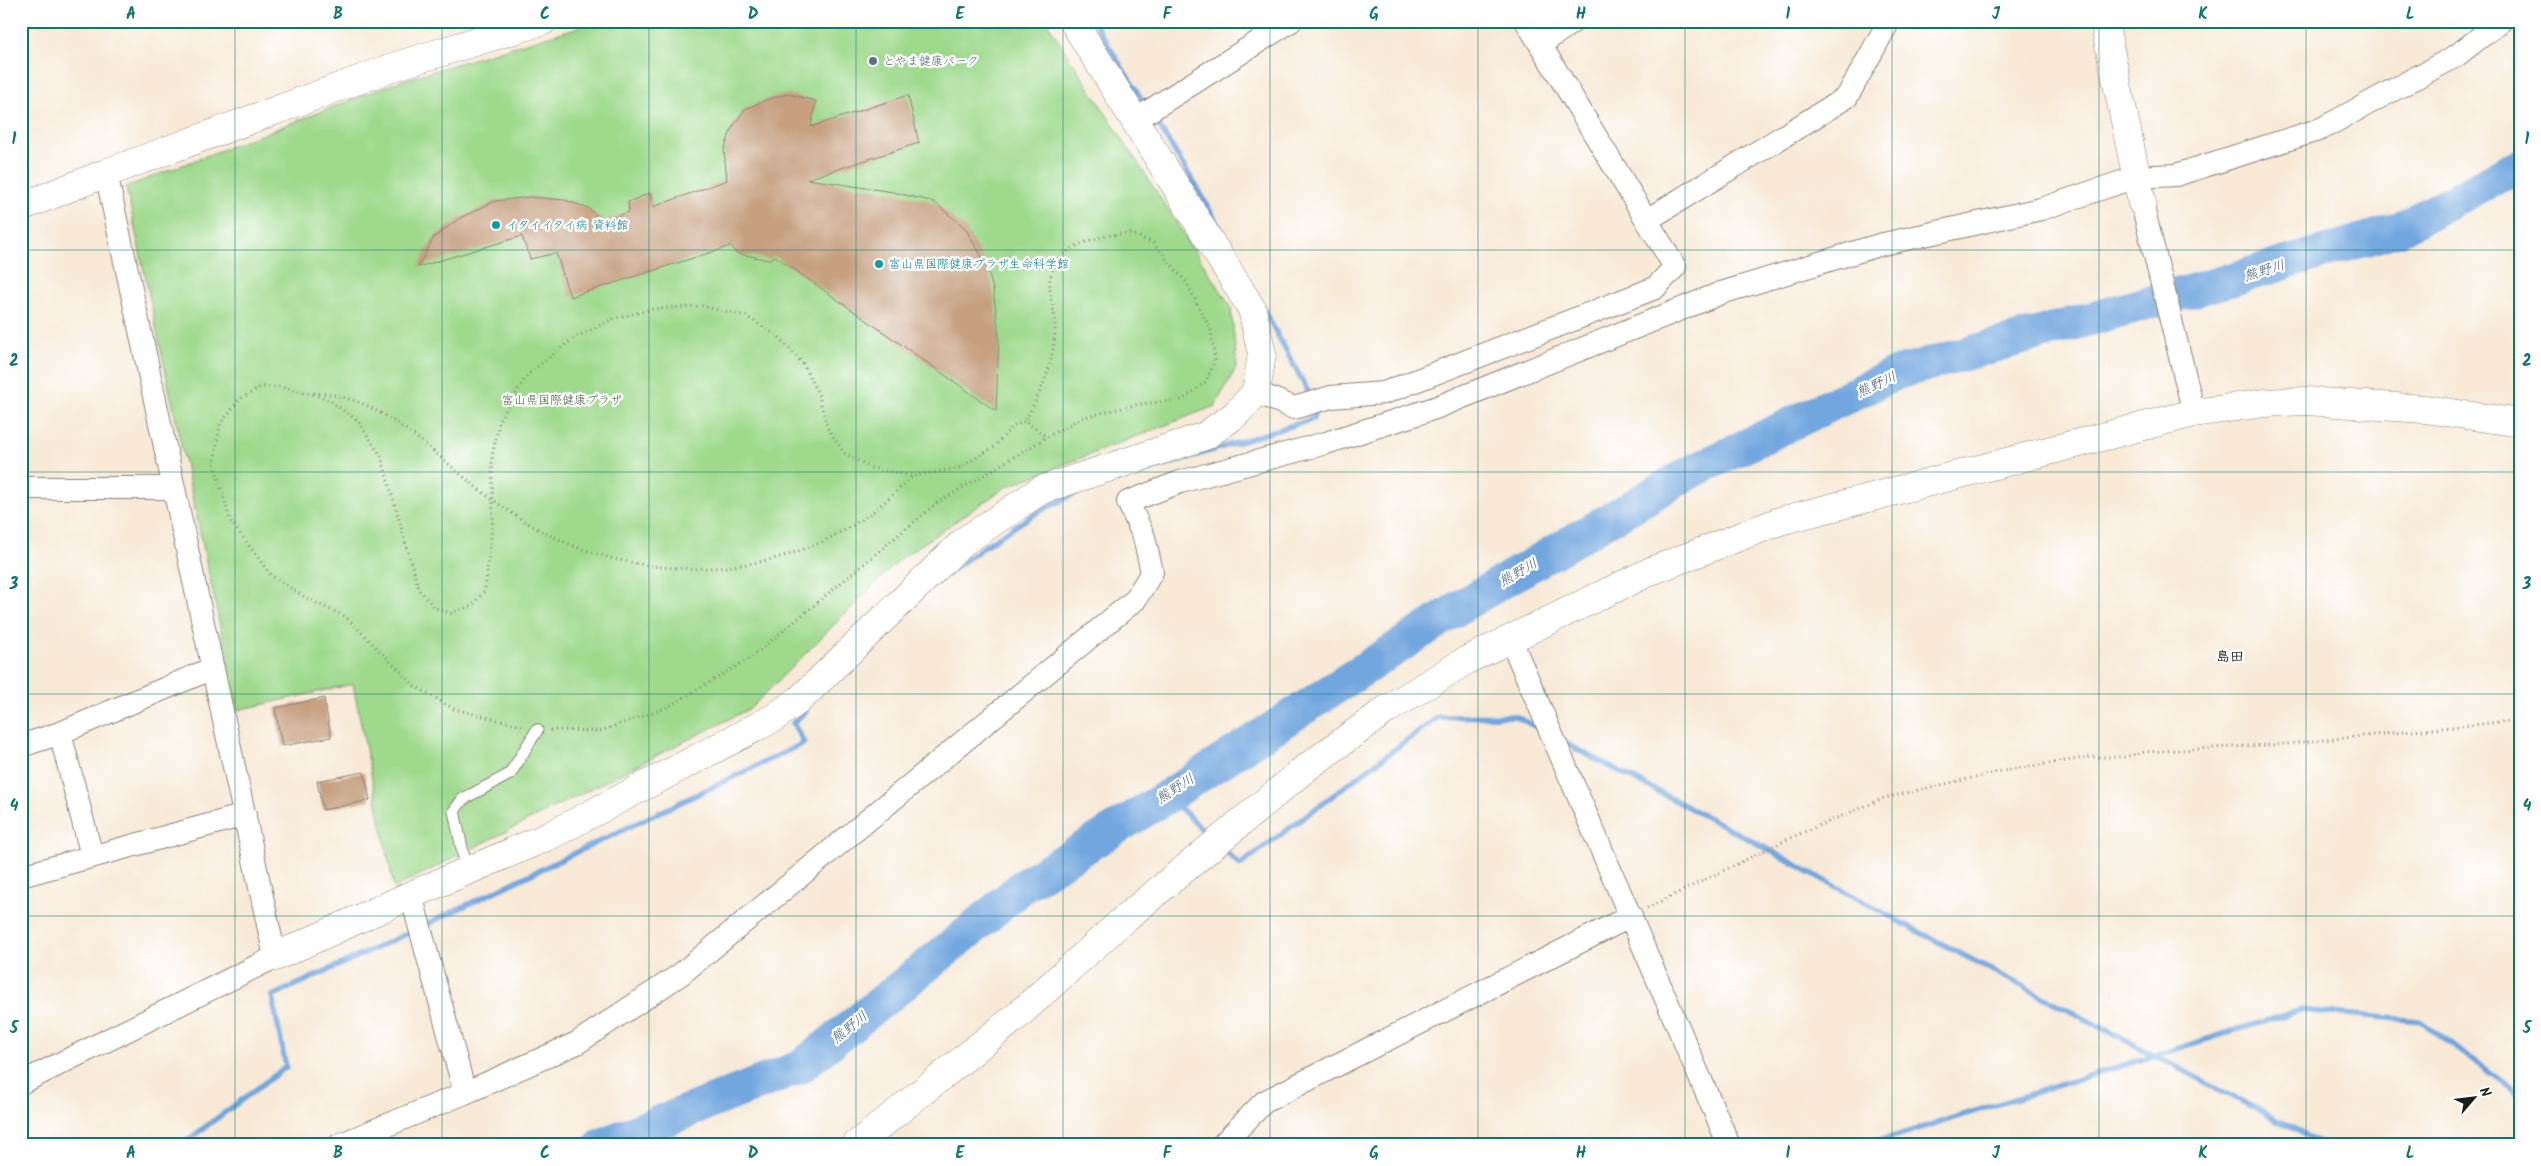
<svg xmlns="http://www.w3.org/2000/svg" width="2541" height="1166" font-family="Kalam,'Klee One',sans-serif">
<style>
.green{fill:#9ed98c;stroke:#5d7a54}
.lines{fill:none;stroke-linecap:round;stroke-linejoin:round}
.stream{stroke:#71a6de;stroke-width:5.5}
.river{stroke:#71a6de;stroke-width:34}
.building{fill:#c59f7f}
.lane-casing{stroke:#8a8279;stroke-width:13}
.street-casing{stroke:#8a8279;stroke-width:24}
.secondary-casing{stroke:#8a8279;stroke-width:29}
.path{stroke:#8a8279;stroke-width:3;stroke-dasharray:1 4;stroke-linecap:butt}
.lane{stroke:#fff;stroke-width:11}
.street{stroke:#fff;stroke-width:22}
.secondary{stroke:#fff;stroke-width:28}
.grid{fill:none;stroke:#0f766e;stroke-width:1;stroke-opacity:0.55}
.service-dot{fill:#5c6f8a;stroke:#fff;stroke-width:2}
.culture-dot{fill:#0f9aa8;stroke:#fff;stroke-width:2}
.labels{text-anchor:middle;stroke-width:4.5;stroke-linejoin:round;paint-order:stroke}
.service-label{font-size:12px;fill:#4e5e75;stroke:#fff;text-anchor:start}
.culture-label{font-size:12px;fill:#0d838f;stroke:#fff;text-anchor:start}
.park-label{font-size:12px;fill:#4a5e43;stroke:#fff}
.water-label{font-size:14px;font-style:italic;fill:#425a73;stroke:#fff}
.neighbourhood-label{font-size:14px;font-weight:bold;fill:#1c1c1c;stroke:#fff}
.neatline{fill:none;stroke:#0f766e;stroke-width:2}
.grid-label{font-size:16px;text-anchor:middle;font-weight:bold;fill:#0f766e}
</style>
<rect width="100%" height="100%" fill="#fff"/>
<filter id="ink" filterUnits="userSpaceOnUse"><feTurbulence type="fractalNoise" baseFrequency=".02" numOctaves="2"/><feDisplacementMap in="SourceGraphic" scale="10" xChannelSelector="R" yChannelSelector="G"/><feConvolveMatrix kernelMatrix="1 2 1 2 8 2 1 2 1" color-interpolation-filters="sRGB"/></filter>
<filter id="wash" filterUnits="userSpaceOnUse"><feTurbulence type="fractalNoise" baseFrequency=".0096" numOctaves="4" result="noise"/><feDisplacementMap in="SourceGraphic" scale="20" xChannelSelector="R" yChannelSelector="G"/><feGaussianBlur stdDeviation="1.12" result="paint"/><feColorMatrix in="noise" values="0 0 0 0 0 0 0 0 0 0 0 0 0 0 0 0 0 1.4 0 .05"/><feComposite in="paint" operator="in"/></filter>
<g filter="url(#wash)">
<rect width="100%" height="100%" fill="#f7e9d6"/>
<path class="green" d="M599,21h447l185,286 6,59 -22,40 -209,81 -106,72 -149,149 -357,180 -41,-204 -115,26 -112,-523 274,-106z"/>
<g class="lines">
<path class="stream" d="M1093,21l54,87
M1152,115l49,79 34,62
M1264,310l47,87
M951,571l38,-28 49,-31 40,-20 235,-73 3,-12
M1563,742l186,97 159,87 417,219
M1168,796l43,42
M1222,848l18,17 198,-148 77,-1 27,14
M425,925l379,-182 -11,-20 13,-12
M181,1145l105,-78 -14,-71 143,-66
M1866,1145l435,-135 119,11 100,74"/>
<path class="river" d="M601,1145l199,-78 170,-136 54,-46 144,-89 298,-193 223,-130 208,-100 326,-91 177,-53 120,-64"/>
</g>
<g id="blocks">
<path class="building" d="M788,94l28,7 -5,26 97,-32 11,48 -112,36 86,13 41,10 31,26 21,36 7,25 6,46 -3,76 -221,-155 -6,4 -33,-7 -5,-7 -161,51 -14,-44 -26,6 -8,-23 -104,31 16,-30 26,-19 35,-17 35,-4 35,3 23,8 15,13 26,-9 -1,-10 22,-9 3,14 74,-27 -3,-30 8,-22 13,-19 23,-10z
M324,698l7,39 -49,9 -7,-38z
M364,772l6,28 -47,10 -6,-29z"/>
</g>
</g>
<g filter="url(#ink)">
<use href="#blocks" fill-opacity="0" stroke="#8a8279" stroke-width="1"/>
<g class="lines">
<defs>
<path id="lane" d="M467,872l-13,-61 9,-12 47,-25 27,-44"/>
<path id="street" d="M1541,44l33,-23
M1135,120l156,-99
M2142,203l52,210
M1647,220l200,-123 42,-76
M1256,392l38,16 37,-11 53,-4 271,-105 20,-21 -149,-246
M21,488h153
M1510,638l219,507
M60,733l32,123
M21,746l39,-13 153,-65
M21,876l224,-61
M411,895l54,198
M21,1083l254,-126 -169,-784
M339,1145l126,-52 112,-50 104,-69 454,-374 17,-28 -8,-35 -16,-35 52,-20 146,-39 109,-35 286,-115 158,-48 162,-36 95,-32 40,-2 145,-46 135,-73 45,-35
M1222,1145l42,-43 367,-186"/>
<path id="secondary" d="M2104,21l38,182
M21,207l85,-34 290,-107 147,-45
M275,957l136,-62 138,-59 223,-117 27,-19 164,-158 78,-52 164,-54 30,-21 21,-23 6,-38 -10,-45 -179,-288
M856,1145l161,-129 105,-95 184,-153 80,-58 81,-50 184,-89 129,-50 414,-108 71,-10 41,-2 119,8 95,14"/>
</defs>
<use href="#lane" class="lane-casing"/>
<use href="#street" class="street-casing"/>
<use href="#secondary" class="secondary-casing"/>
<path class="path" d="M1130,233l23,10 33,39 25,48 4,30 -9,22 -24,18 -43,4 -58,14 -34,19 -22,-16c17,-32 27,-51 30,-89 2,-17 -7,-36 -5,-53 6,-35 51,-44 80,-46z
M314,393c71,1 124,68 178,106 21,16 44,30 68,41 94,43 215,38 301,-20 19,-13 35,-28 52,-44
M522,726l-68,-17 -39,-23 -69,-69 -40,-19 -35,-23 -41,-55 -16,-57 6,-39 20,-25 21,-12h21l44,11 31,22 24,36 38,134 16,18 16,5 21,-7 13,-16 8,-72 -1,-62 8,-37 28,-45 46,-36 39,-19 40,-10 49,-3 44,10 33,21 24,27 16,32 8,31 17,26 27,15 42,8 46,-8 35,-21 18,-20 13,-6
M550,730l50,1 66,-23 86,-51 185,-154 110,-66
M1647,908l143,-70 94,-40 118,-27 88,-14h34l20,-5 141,-8 235,-24"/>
<use href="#lane" class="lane"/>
<use href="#street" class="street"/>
<use href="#secondary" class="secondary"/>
</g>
</g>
<path class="grid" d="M235,21v1124M442,21v1124M649,21v1124M856,21v1124M1063,21v1124M1270,21v1124M1478,21v1124M1685,21v1124M1892,21v1124M2099,21v1124M2306,21v1124M21,250h2499M21,472h2499M21,694h2499M21,916h2499"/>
<circle class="service-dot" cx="873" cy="61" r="5"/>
<g class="culture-dot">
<circle cx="496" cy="225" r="5"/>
<circle cx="879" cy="264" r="5"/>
</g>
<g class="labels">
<g class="service-label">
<text x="883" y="65">とやま健康パーク</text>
</g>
<g class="culture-label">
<text x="506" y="229">イタイイタイ病 資料館</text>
<text x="889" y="268">富山県国際健康プラザ生命科学館</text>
</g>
<g class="park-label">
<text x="562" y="404">富山県国際健康プラザ</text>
</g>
<g class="water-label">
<text transform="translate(2264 270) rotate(-17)" y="5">熊野川</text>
<text transform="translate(1876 384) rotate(-25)" y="5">熊野川</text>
<text transform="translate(1518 572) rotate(-30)" y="5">熊野川</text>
<text transform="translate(1175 788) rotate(-33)" y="5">熊野川</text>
<text transform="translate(849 1027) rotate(-39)" y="5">熊野川</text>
</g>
<g class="neighbourhood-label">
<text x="2230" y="661">島田</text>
</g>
</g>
<rect width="2541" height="1166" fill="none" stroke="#fff" stroke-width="55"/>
<g transform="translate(2474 1098) rotate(62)" stroke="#ffffff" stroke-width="4" paint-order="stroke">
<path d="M0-4L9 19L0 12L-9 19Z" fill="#1c1c1c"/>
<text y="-8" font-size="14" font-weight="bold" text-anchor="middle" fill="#1c1c1c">N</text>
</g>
<rect x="28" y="28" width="2486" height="1110" class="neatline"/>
<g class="grid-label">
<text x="131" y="19">A</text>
<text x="338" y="19">B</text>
<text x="545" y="19">C</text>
<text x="753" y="19">D</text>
<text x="960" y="19">E</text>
<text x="1167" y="19">F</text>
<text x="1374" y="19">G</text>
<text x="1581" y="19">H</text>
<text x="1788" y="19">I</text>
<text x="1996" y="19">J</text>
<text x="2203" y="19">K</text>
<text x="2410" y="19">L</text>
<text x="14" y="144">1</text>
<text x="2527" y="144">1</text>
<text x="14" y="366">2</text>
<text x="2527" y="366">2</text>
<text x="14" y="589">3</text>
<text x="2527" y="589">3</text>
<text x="14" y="811">4</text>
<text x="2527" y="811">4</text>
<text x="14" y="1033">5</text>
<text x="2527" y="1033">5</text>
<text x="131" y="1158">A</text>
<text x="338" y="1158">B</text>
<text x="545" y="1158">C</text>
<text x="753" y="1158">D</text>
<text x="960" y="1158">E</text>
<text x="1167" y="1158">F</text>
<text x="1374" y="1158">G</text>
<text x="1581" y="1158">H</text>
<text x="1788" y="1158">I</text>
<text x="1996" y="1158">J</text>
<text x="2203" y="1158">K</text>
<text x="2410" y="1158">L</text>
</g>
</svg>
